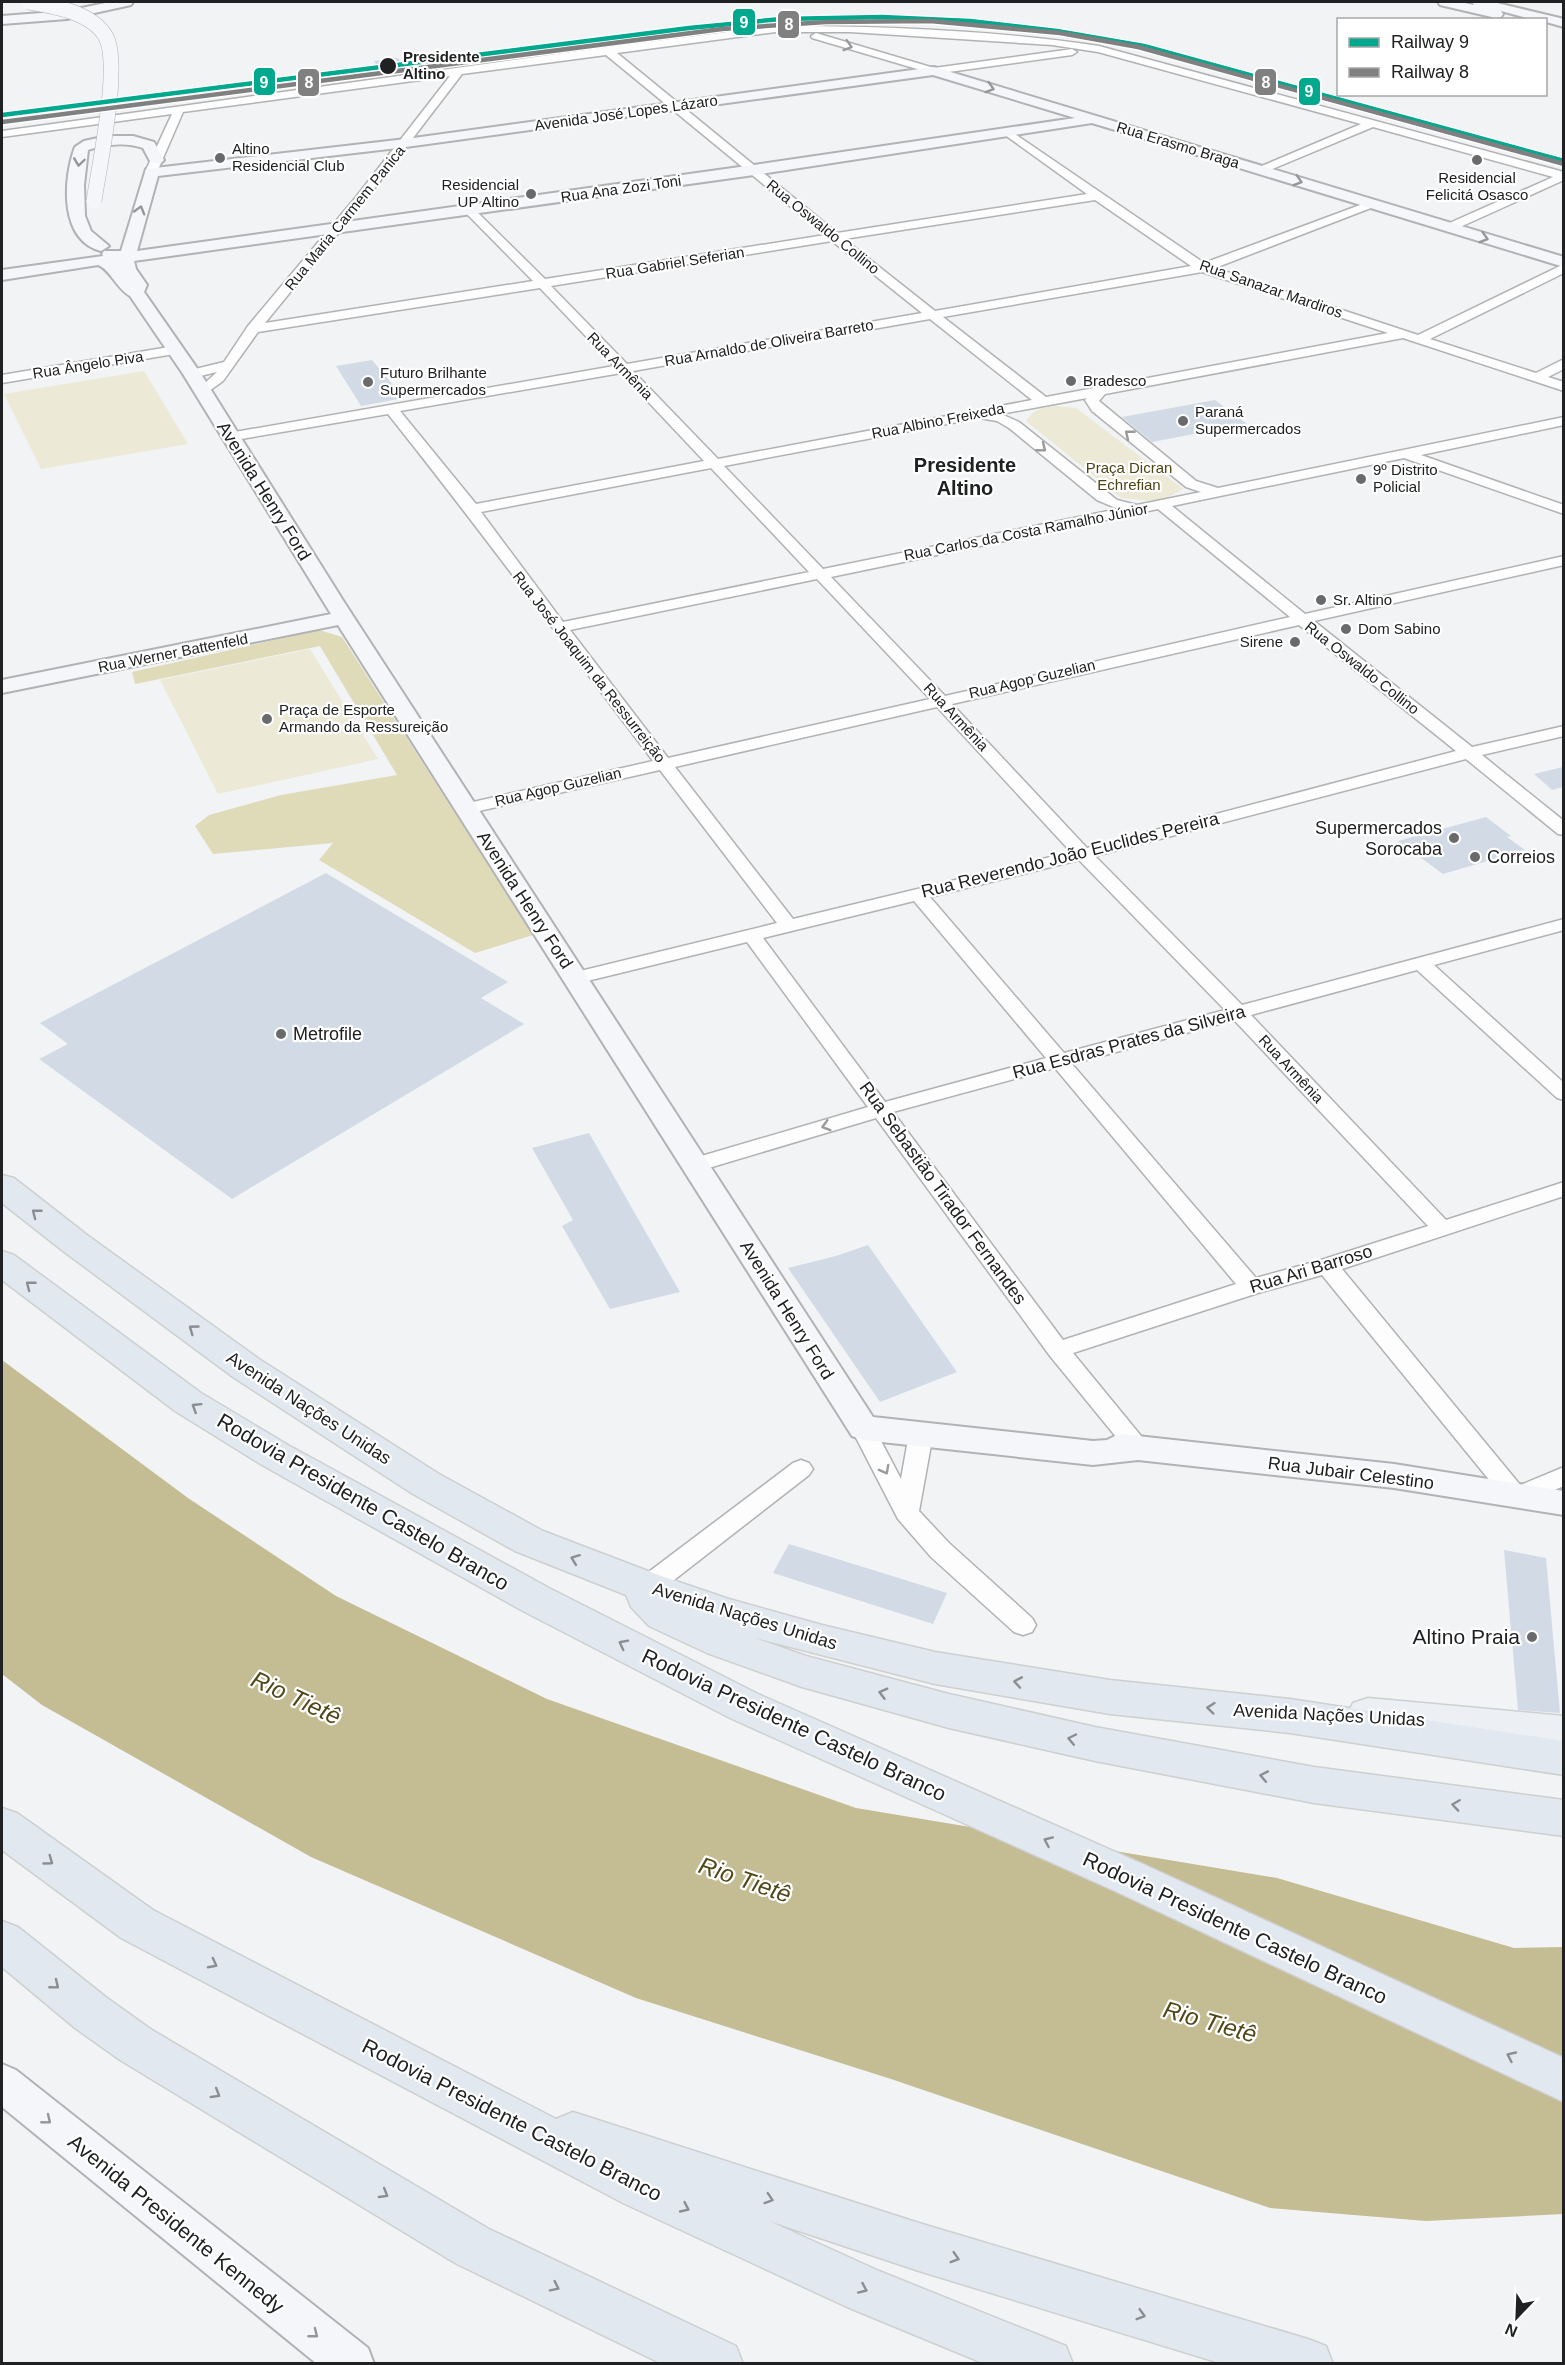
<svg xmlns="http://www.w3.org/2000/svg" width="1565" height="2365" font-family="Helvetica,sans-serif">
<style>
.green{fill:#ece9d6}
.forest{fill:#dfdab8}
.water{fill:#c4bc93}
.building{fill:#d2dbe5}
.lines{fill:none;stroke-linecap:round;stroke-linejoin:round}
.street-casing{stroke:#b1b2b3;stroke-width:3}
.secondary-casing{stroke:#b1b2b3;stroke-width:4}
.primary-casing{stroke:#cecfcf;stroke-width:3}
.highway-casing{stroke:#cecfcf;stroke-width:3}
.street{fill:#fdfdfe;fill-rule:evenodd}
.secondary{fill:#f4f6f9;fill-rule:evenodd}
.primary{fill:#ecf0f4;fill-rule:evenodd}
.highway{fill:#e1e8ef;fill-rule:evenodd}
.secondary-bridge-casing{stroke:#b1b2b3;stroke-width:16;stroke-linecap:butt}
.secondary-bridge{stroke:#f4f6f9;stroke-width:15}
.rail-1-casing{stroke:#fff;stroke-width:7}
.rail-2-casing{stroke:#fff;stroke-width:7}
.rail-1{stroke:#00a88e;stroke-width:4.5}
.rail-2{stroke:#808080;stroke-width:4.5}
.oneway{stroke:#9a9a9b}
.oneway2{stroke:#959698}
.oneway3{stroke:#8a8e93}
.stop-dot{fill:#202122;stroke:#fff;stroke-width:2}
.poi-dot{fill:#696a6c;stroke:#fff;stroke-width:2}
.labels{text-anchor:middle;stroke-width:4.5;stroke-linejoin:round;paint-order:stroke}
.far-stop-label{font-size:15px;font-weight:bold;fill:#202122;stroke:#fff;text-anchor:start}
.far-street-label{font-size:15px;fill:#202122;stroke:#fff}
.far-poi-label{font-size:15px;fill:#202122;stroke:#fff;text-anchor:start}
.far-park-label{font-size:15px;fill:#4d4515;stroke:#fff}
.street-label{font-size:18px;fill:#202122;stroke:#fff}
.poi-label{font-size:18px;fill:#202122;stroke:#fff;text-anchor:start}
.far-district-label{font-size:20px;font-weight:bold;fill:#202122;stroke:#fff}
.near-street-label{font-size:21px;fill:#202122;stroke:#fff}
.near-poi-label{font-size:21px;fill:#202122;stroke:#fff;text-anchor:end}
.near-water-label{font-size:24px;font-style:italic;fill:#514819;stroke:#fff}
.line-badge{stroke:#fff;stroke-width:2}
.badge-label{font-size:16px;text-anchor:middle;font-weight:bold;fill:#fff}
</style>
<rect width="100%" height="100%" fill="#f1f3f5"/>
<path class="green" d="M144,371l44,73 -147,25 -37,-75z
M1055,406l21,2 107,81 -12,7 -19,5 -31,-3 -95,-77c7,-12 17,-13 29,-15z
M310,649l68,110 -160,35 -58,-114z"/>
<path class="forest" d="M319,630l23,7 191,298 -58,18 -156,-93 14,-17 -120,11 -18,-28 14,-11 72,-20 116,-20 -77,-129 -185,38 -3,-12z"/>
<path class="water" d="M2,1360l186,138 148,98 211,103 309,109 421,70 237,70 49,-1v267l-137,7 -156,-13 -379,-129 -255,-81 -325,-141 -269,-152 -40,-31z"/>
<path class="building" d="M398,58l10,14 -24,4 -10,-15z
M372,360l32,38 -43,8 -25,-40z
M1215,400l32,24 -95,18 -30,-25z
M1563,767v20l-11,3 -18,-16z
M1486,817l25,19 -4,1 18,13 -82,24 -45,-33z
M326,873l182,109 -27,16 43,26 -292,175 -193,-140 29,-15 -28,-21z
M589,1133l91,159 -70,17 -48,-83 11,-6 -41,-72z
M868,1245l89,127 -77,30 -92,-134 48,-12z
M789,1544l158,49 -14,31 -160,-51z
M1504,1550l42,8 14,155 -42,-3z"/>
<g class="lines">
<defs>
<path id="street" d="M776,26c107,0 217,4 323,20l465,126v8l-115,52 -6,-4 2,-3 108,-48 -180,-50 -108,45h-8v-4l104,-44 -263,-72 -46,-7 -202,-13h-74l-159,21 220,180 250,-39 -82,-59v-4l4,-1 195,133 164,-61h8v4l-161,62 203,67 146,-71v9l-134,66 106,34 28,-14v10l-16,8 16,5v9l-161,-53 -298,56 -6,7 97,80 22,7 346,-71v8l-143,30 143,50v9l-160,-56 -232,48 133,108 259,-58v9l-250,56 158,126 92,-21v10l-82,19 82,66v14l-6,-1 -92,-75 -371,97 147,149 322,-86v11l-130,35 130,118v17l-7,-2 -140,-128 -166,45 195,205 118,-38v14l-222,73 179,217 2,-2 41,-17v19l-24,10 -5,8 -8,3 -19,-4 -186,-228 -64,18 -185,60 73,89 4,6 -4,6 -8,3 -8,-3 -80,-98 -174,-238 -174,52 -7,2 -7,-2 -3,-5 3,-5 180,-53 -121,-165 -172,42 -7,-2 -3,-4 3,-4 209,-51 -117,-153 -194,44 -6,-1 -3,-4 3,-4 193,-44c-88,-116 -174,-233 -265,-347l-159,27 -7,-4 7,-4 385,-67 -74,-78 -282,44 -35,49 -21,15 -7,-4 22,-20 -25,6 -7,-4 2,-3 37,-9 24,-36 108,-129 94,-121 -267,36 -26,60 -6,3 -6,-3 27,-58 -170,23v-6l605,-84zM606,55l219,180 -280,44 -72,-71h-8v4l68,69 -268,42 99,-121 98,-128zM1095,200l96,66 -256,45 -91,-72zM832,241l90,72 -295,51 -76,-78zM1202,272l186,61 -342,64 -103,-80zM930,319l102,81 -314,59 -85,-88zM621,373l83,88 -228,43 -76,-93zM1087,398l-2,2 7,11 94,76 15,5 -64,13 -20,-5 -98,-78 -18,-8zM979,418l18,3 12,7 88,72 21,9 -295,60 -99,-103zM711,468l98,104 -246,50 -82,-110zM1158,509l132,108 -345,79 -114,-119zM817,579l113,120 -262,59 -98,-128zM1299,625l157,126 -369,97 -135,-144zM937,707l134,145 -278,67 -118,-152zM1079,860l146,150 -161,43 -134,-156zM914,901l132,157 -161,44 -122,-164zM1234,1020l194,206 -107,34 -65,18 -184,-214zM1055,1068l181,216 -173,56 -170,-228z
M816,33l118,35 138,-19 5,3 -5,3 -138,19 -122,-36 -1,-2z
M175,346l6,4 -1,3 -178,30v-8z
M863,1419l8,3 30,57 8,-45 4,-6 8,-3 8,3 4,6 -14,77 30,32 83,75 4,7 -4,7 -9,3 -9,-3 -83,-75 -33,-38 -47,-91 4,-6z
M801,1460l8,3 4,6 -4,6 -153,119 -9,3 -9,-3 -3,-7 3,-7 155,-117z"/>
<path id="secondary" d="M110,2h23l-2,3 -64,14 -65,5v-8l65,-5z
M1438,2h22l28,6 -14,-3 -2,-3h21l71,17v8l-18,-5v-2h-12l-33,-9 2,3 -2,3 -5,1 -56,-13z
M934,67l630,190v10l-472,-144 -338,52 -620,86 2,8 11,16 -3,7 57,82 143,228 529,815 220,24 14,-1 12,-6 275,30 170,27v24l-170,-27 -256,-28 -45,5 -230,-25 -11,-4 -514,-811 -336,68v-13l329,-66 -148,-240 -53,-78c-14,-8 -20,-27 -32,-31l-96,15v-10l101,-14 -1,-2 2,-3h17l25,-82 260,-30zM933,75l142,43 -321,47 -617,86 21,-75 248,-29z
M107,136h26l21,6 10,18 -3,3h-10l-8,-15c-17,-6 -38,-4 -55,2l-4,35 1,31 6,15 18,15 -8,5c-42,-11 -38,-72 -26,-104l9,-6z
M2,2064l14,6 352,278 6,16h-57l-315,-257z"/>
<path id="primary" d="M1368,1698l196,18v34l-196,-18 -15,-5 -6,-12 6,-12z"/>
<path id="highway" d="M2,1175l12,3 73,57 172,124 180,115 104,57 118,45 68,23 93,26 113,27 175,28 180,19 274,42v34l-274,-42 -180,-19 -175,-30 -180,-46 51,18 143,38 146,33 219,40 250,33v36l-250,-33 -219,-42 -146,-33 -147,-41 -95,-34 -58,-27 -18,-19 -5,-12 -111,-44 -102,-57 -180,-117 -170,-126 -61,-48z
M2,1251l12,4 187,138 87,52 261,143 209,106 387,171 419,193v44l-449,-211 -385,-173 -209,-108 -259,-145 -87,-54 -173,-131z
M2,1808l15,5 136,97 403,209 17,-7 346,111 389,116 18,7 7,18h-110l-304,-93 -150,-50 110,50 187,75 7,18h-88l-138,-57 -224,-104 -502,-265 -119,-88z
M2,1921l16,6 89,71 45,32 337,199 247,117 7,18h-81l-207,-101 -335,-203 -45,-32 -73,-61z"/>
</defs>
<use href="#street" class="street-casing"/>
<use href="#secondary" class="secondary-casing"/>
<use href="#primary" class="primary-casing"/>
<use href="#highway" class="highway-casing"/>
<use href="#street" class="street"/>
<use href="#secondary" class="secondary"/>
<use href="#primary" class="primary"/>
<use href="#highway" class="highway"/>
<defs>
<path id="secondary-bridge" d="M28,2c25,4 64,10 78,35 15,29 -7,129 -12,164"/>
</defs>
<use href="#secondary-bridge" class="secondary-bridge-casing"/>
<use href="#secondary-bridge" class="secondary-bridge"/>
<defs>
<path id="rail-1" d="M2,115l687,-87 92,-9 101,-2 88,4 87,10 87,15 420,115"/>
<path id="rail-2" d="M2,122l720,-93 104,-7 104,-1 130,12 78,14 426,117"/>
</defs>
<use href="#rail-1" class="rail-1-casing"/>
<use href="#rail-2" class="rail-2-casing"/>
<use href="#rail-1" class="rail-1"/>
<use href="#rail-2" class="rail-2"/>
</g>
<defs><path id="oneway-chevron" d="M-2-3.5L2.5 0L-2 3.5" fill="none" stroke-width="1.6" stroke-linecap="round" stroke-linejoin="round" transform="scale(1.5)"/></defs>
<g class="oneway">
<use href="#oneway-chevron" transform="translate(848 46) rotate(17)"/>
<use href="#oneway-chevron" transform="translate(1129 434) rotate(-141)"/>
<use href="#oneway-chevron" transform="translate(1042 448) rotate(39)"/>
<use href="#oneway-chevron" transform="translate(826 1126) rotate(164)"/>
<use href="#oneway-chevron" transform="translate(885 1470) rotate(62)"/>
</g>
<g class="oneway2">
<use href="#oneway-chevron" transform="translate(990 88) rotate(17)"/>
<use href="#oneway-chevron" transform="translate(79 162) rotate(98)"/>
<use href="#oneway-chevron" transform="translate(1298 181) rotate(17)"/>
<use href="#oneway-chevron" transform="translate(140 210) rotate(-74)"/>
<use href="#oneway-chevron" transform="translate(1484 238) rotate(17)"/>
<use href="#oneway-chevron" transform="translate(47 2120) rotate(39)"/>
<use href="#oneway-chevron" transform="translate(314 2334) rotate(38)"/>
</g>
<g class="oneway3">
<use href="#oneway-chevron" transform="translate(36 1213) rotate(-142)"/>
<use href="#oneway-chevron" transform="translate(30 1285) rotate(-142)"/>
<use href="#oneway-chevron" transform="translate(193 1329) rotate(-144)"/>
<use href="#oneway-chevron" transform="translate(196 1407) rotate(-148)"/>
<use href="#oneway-chevron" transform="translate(575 1559) rotate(-159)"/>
<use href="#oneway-chevron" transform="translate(623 1644) rotate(-153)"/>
<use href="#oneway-chevron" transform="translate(1018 1682) rotate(-170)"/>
<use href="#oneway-chevron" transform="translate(883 1693) rotate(-165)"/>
<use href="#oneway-chevron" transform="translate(1211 1708) rotate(-174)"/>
<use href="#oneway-chevron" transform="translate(1072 1739) rotate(-168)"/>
<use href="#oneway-chevron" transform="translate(1264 1776) rotate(-169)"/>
<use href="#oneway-chevron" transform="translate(1456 1805) rotate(-172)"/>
<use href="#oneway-chevron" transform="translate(1048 1841) rotate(-156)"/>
<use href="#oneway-chevron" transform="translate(49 1861) rotate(36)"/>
<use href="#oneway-chevron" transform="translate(213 1964) rotate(28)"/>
<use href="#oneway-chevron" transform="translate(55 1985) rotate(39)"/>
<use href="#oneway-chevron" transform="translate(1511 2056) rotate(-155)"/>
<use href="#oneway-chevron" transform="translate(216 2094) rotate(31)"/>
<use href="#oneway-chevron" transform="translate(384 2194) rotate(31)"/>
<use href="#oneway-chevron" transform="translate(769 2199) rotate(18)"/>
<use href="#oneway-chevron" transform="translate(685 2208) rotate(25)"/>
<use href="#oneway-chevron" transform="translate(955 2258) rotate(17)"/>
<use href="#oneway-chevron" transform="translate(555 2287) rotate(26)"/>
<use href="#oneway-chevron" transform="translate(863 2289) rotate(24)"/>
<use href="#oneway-chevron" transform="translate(1141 2315) rotate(16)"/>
</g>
<circle class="stop-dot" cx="388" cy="66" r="9"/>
<g class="poi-dot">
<circle cx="220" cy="158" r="6"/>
<circle cx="1477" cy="160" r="6"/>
<circle cx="531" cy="194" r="6"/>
<circle cx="1071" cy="381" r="6"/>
<circle cx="368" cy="382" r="6"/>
<circle cx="1183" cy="421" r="6"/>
<circle cx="1361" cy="479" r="6"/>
<circle cx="1321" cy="600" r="6"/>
<circle cx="1346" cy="629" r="6"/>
<circle cx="1295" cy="642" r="6"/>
<circle cx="267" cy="719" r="6"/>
<circle cx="1454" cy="838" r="6"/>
<circle cx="1475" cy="857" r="6"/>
<circle cx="281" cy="1034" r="6"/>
<circle cx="1532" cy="1637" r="6"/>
</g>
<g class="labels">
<g class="far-stop-label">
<text x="403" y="62">Presidente<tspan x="403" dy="17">Altino</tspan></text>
</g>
<g class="far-street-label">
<text transform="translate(626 113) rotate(-8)" y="5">Avenida José Lopes Lázaro</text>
<text transform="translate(1178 145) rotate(17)" y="5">Rua Erasmo Braga</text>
<text transform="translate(621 189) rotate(-8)" y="5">Rua Ana Zozi Toni</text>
<text transform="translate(345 218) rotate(-51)" y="5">Rua Maria Carmem Panica</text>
<text transform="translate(823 227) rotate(39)" y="5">Rua Oswaldo Collino</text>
<text transform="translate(675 263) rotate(-9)" y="5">Rua Gabriel Seferian</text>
<text transform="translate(1271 289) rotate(19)" y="5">Rua Sanazar Mardiros</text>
<text transform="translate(769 343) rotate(-10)" y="5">Rua Arnaldo de Oliveira Barreto</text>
<text transform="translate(88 365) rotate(-9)" y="5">Rua Ângelo Piva</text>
<text transform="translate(620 366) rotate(46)" y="5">Rua Armênia</text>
<text transform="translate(938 421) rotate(-11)" y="5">Rua Albino Freixeda</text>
<text transform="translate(1026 532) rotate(-11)" y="5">Rua Carlos da Costa Ramalho Júnior</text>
<text transform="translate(173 653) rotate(-11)" y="5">Rua Werner Battenfeld</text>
<text transform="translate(589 667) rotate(52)" y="5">Rua José Joaquim da Ressurreição</text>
<text transform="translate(1362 668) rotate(38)" y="5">Rua Oswaldo Collino</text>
<text transform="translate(1032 679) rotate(-13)" y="5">Rua Agop Guzelian</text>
<text transform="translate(956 717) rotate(47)" y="5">Rua Armênia</text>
<text transform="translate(558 787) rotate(-13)" y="5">Rua Agop Guzelian</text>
<text transform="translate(1291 1069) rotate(47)" y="5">Rua Armênia</text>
</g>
<g class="far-poi-label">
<text x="232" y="154">Altino<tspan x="232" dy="17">Residencial Club</tspan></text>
<text x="1477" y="183" text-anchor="middle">Residencial<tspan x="1477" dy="17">Felicitá Osasco</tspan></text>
<text x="519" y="190" text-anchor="end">Residencial<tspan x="519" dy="17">UP Altino</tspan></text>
<text x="380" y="378">Futuro Brilhante<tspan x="380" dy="17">Supermercados</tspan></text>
<text x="1083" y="386">Bradesco</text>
<text x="1195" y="417">Paraná<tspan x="1195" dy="17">Supermercados</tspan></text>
<text x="1373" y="475">9º Distrito<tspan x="1373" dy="17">Policial</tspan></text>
<text x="1333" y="605">Sr. Altino</text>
<text x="1358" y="634">Dom Sabino</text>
<text x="1283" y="647" text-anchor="end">Sirene</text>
<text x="279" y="715">Praça de Esporte<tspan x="279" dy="17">Armando da Ressureição</tspan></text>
</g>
<g class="far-park-label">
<text x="1129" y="473">Praça Dicran<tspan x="1129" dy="17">Echrefian</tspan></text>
</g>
<g class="street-label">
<text transform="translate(264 491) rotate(58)" y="6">Avenida Henry Ford</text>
<text transform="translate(1070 855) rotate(-14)" y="6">Rua Reverendo João Euclides Pereira</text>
<text transform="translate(525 900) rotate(57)" y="6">Avenida Henry Ford</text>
<text transform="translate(1129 1042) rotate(-15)" y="6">Rua Esdras Prates da Silveira</text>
<text transform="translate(943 1193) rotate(54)" y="6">Rua Sebastião Tirador Fernandes</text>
<text transform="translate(1311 1269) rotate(-17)" y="6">Rua Ari Barroso</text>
<text transform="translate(787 1310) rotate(58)" y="6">Avenida Henry Ford</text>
<text transform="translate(309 1408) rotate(33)" y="6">Avenida Nações Unidas</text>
<text transform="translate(1351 1473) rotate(7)" y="6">Rua Jubair Celestino</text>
<text transform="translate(745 1616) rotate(17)" y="6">Avenida Nações Unidas</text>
<text transform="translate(1329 1715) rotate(3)" y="6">Avenida Nações Unidas</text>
</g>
<g class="poi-label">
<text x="1442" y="834" text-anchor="end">Supermercados<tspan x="1442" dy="21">Sorocaba</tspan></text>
<text x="1487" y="863">Correios</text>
<text x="293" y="1040">Metrofile</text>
</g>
<g class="far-district-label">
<text x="965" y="472">Presidente<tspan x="965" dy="23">Altino</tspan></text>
</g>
<g class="near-street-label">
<text transform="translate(363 1502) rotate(30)" y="7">Rodovia Presidente Castelo Branco</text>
<text transform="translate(794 1725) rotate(25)" y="7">Rodovia Presidente Castelo Branco</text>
<text transform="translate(1235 1928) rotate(25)" y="7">Rodovia Presidente Castelo Branco</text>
<text transform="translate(512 2120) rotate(27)" y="7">Rodovia Presidente Castelo Branco</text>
<text transform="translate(176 2224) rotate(39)" y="7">Avenida Presidente Kennedy</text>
</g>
<g class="near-poi-label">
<text x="1520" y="1644">Altino Praia</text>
</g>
<g class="near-water-label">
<text transform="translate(296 1698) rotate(25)" y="8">Rio Tietê</text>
<text transform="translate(745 1880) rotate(19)" y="8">Rio Tietê</text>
<text transform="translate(1210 2022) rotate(16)" y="8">Rio Tietê</text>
</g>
</g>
<g class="line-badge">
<rect x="732" y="8" width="24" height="28" rx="6" fill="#00a88e"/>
<rect x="777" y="10" width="23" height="29" rx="6" fill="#808080"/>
<rect x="253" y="67" width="23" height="29" rx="6" fill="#00a88e"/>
<rect x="1254" y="68" width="23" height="28" rx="6" fill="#808080"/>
<rect x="297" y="68" width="23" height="29" rx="6" fill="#808080"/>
<rect x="1298" y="77" width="23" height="29" rx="6" fill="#00a88e"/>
</g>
<g class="badge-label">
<text x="744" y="28">9</text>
<text x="789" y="30">8</text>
<text x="264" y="88">9</text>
<text x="1266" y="88">8</text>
<text x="309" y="88">8</text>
<text x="1309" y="97">9</text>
</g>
<rect width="1565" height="2365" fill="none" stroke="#202122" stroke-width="6"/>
<rect x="1337" y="18" width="210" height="78" fill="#ffffff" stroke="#a6a6a7" stroke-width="1.5"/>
<rect x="1349" y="38" width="30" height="9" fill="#00a88e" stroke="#a6a6a7" stroke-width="1.5"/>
<text x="1391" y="48" font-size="18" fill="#202122">Railway 9</text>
<rect x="1349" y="68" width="30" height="9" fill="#808080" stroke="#a6a6a7" stroke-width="1.5"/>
<text x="1391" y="78" font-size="18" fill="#202122">Railway 8</text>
<g transform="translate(1517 2317) rotate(203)" stroke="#ffffff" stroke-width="4.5" paint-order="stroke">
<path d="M0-4.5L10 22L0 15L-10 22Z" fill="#202122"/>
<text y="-9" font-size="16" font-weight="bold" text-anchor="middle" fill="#202122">N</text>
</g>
</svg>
